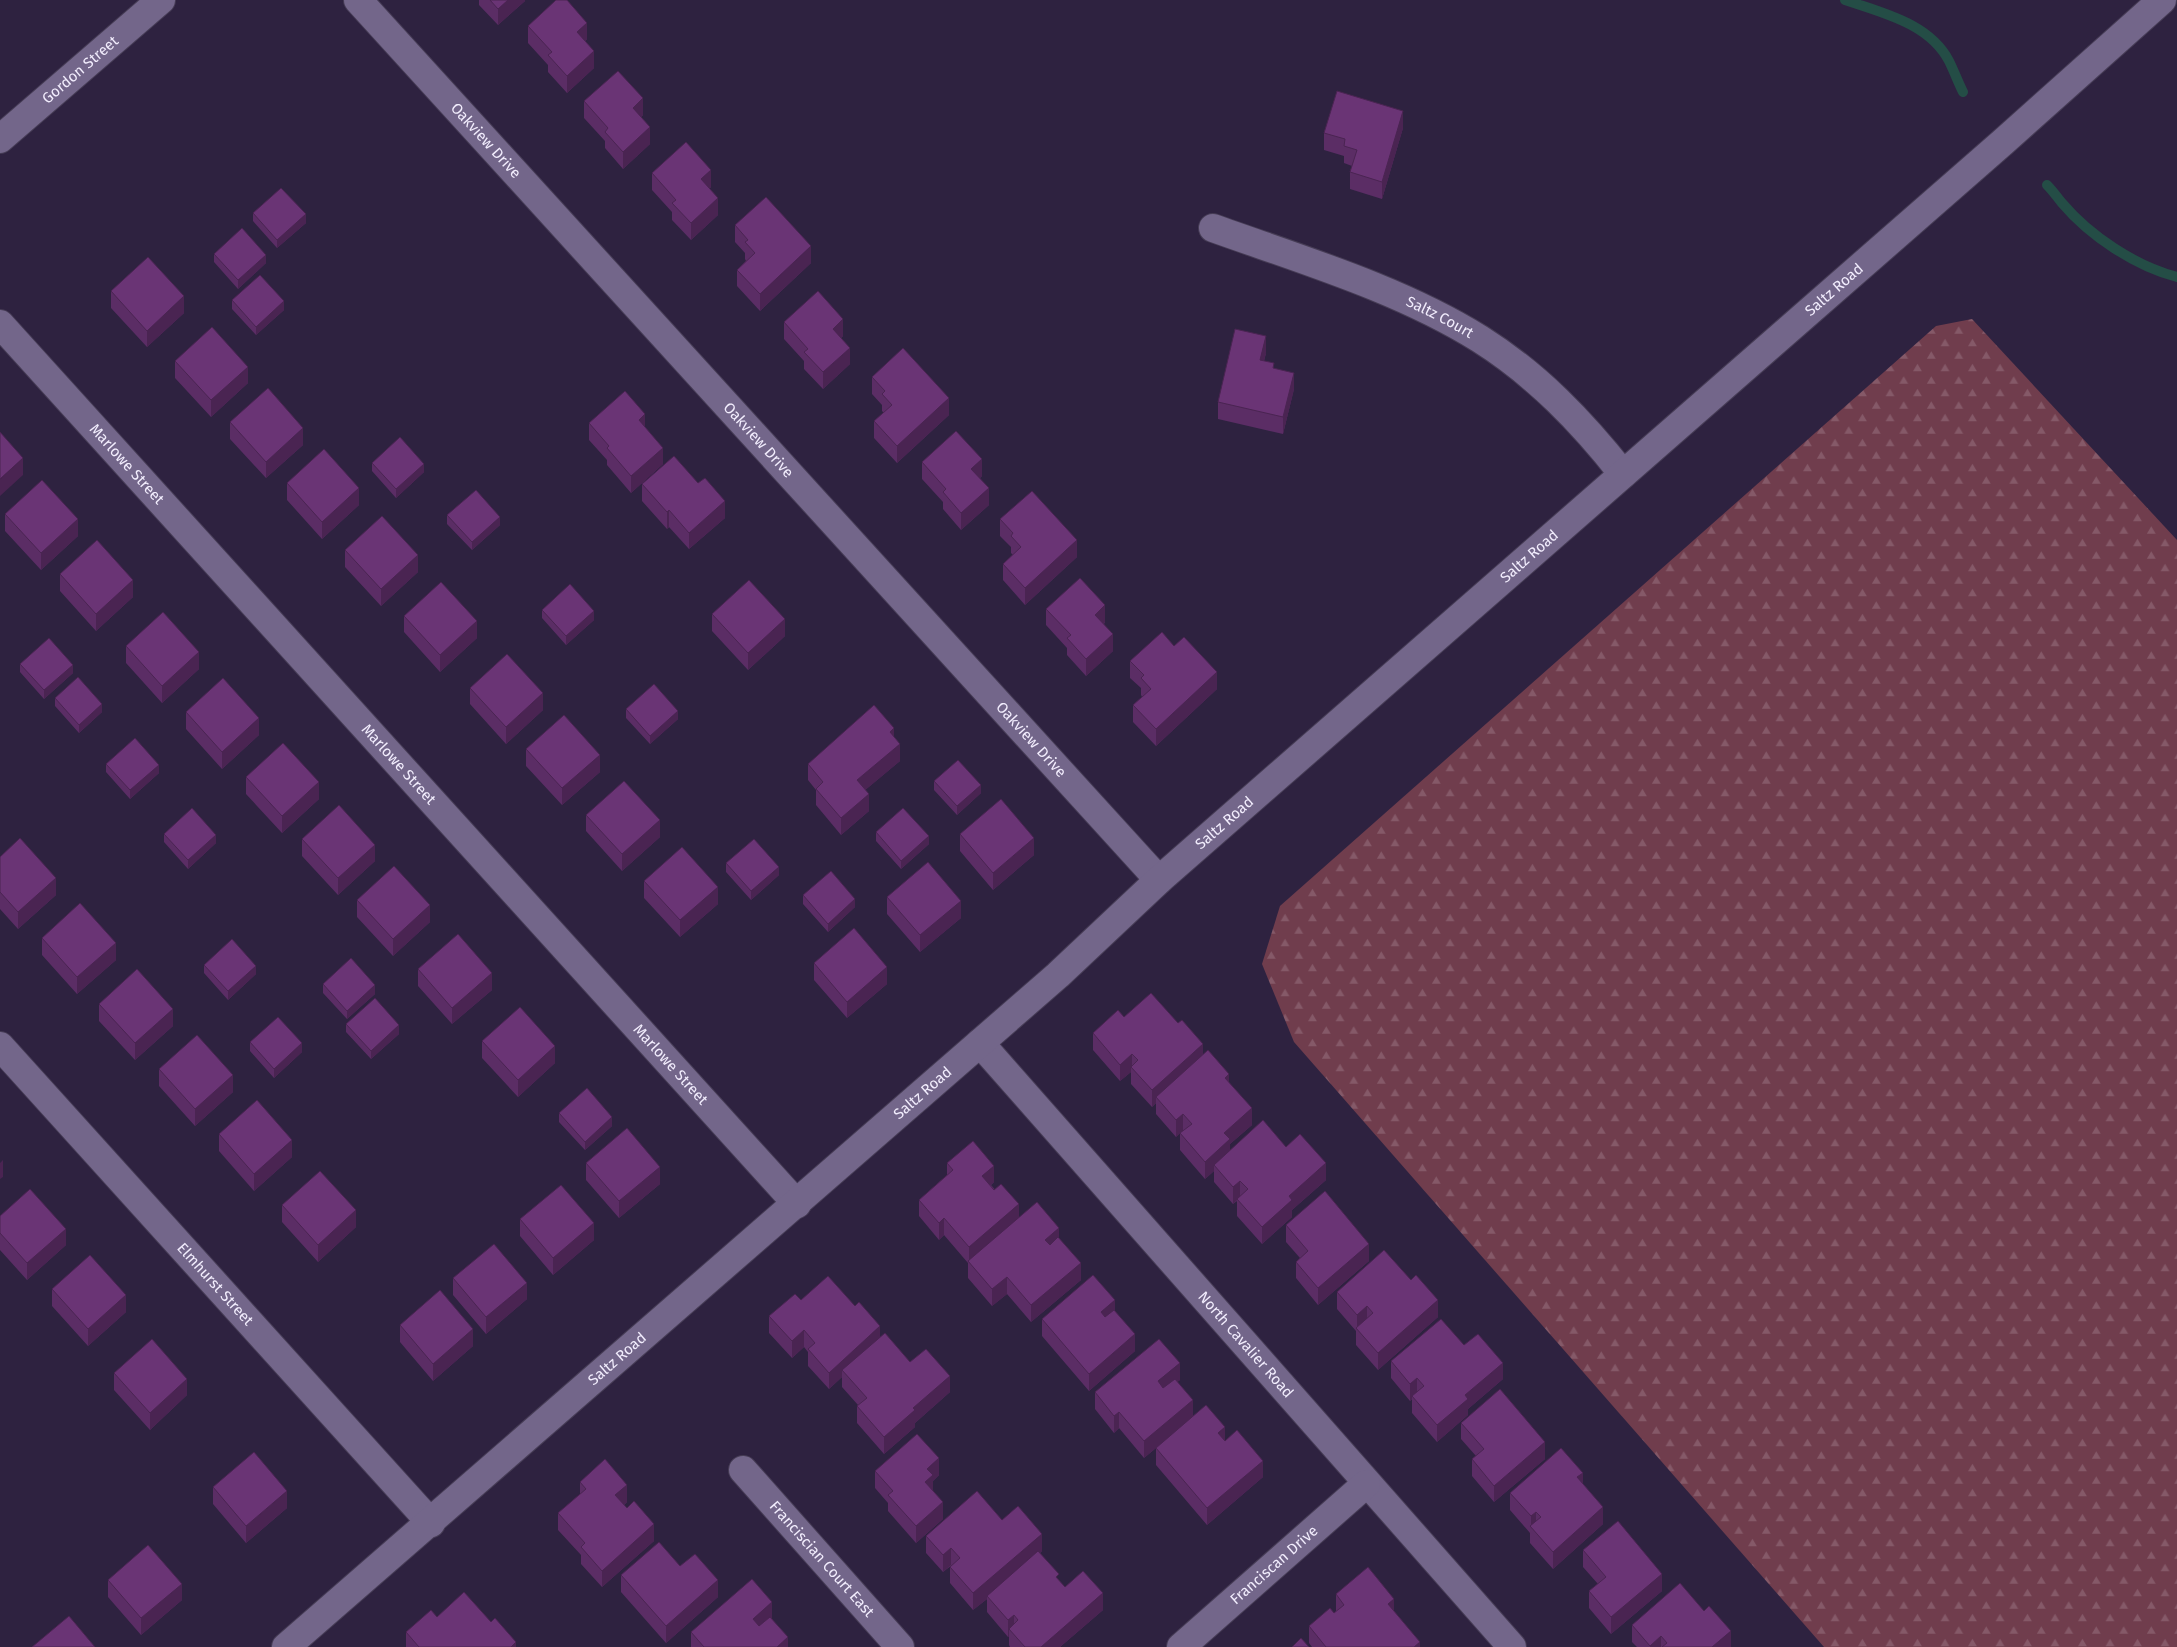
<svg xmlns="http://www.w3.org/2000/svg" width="2177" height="1647" font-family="'Fira Sans',sans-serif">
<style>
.forest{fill:url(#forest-firs)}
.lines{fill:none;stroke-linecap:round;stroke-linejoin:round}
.stream{stroke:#244d46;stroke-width:10}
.minor-casing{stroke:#463c55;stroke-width:30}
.minor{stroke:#73668a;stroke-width:28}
.wall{fill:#5b2d65}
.shaded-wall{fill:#4a2452}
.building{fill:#6a3475;stroke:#4a2452}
.labels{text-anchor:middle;stroke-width:5;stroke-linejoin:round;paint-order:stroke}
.street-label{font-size:15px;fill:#f2edfd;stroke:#241836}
</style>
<defs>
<pattern id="forest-firs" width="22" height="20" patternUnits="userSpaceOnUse" patternTransform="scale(1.25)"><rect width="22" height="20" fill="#703d4d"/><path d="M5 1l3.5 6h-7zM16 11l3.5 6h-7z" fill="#855968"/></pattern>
</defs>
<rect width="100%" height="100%" fill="#2e2240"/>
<path class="forest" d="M1972,319l205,221v1107h-353l-530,-605 -32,-78 18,-58 656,-580z"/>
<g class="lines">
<path class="stream" d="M1845,0c37,13 84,23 104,61 5,10 9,21 14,31
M2047,185c6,6 10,12 15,18 28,33 73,63 115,74"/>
<defs>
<g id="minor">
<path id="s1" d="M358,0l801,880"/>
<path id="s2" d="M0,139l161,-139"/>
<path id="s3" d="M1213,228c89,32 187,61 267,111 57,36 102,83 143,135"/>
<path id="s4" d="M0,324l797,880"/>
<path id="s5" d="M980,1043l532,604"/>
<path id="s6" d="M0,1046l431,477"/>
<path id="s7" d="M743,1470l157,177"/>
<path id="s8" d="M286,1647l772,-672 101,-95 844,-738 159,-142"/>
<path id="s9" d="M1181,1647l185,-163"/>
</g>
</defs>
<use href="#minor" class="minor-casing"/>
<use href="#minor" class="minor"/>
</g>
<path class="wall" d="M479,0h46v1l-27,24 -19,-20z
M528,26l59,13 -2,2 9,27 -27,25 -19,-21v-7l-20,-22z
M584,101l59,14 -2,2 9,27 -27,25 -18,-21v-7l-21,-23z
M1403,128l-21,71 -32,-10v-17l2,-6 -8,-3v-7l-20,-6v-17z
M652,173l59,14 -2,2 9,26 -27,25 -19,-20v-8l-20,-22z
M253,213l53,10 -29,25 -24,-27z
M735,225l76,38 -51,48 -23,-25v-16l9,-9 -1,-2v-6l-10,-11z
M214,254l52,9 -28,26 -24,-27z
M111,291l73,22 -37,34 -36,-39z
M232,300l52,10 -28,25 -24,-26z
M784,322l59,14 -2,2 9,26 -27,25 -19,-20v-8l-20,-22z
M1266,353l-2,8 10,7 20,21 -11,45 -65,-15v-17z
M175,361l73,22 -37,34 -36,-39z
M872,377l77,38 -52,48 -23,-25v-17l10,-8 -2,-2v-6l-10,-11z
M230,422l73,23 -37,33 -36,-39z
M589,423l56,4 18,37 -32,29 -24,-28v-5l-18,-20z
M922,462l60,14 -2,2 9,27 -28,25 -18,-21v-7l-21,-23z
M372,463l52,9 -28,26 -24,-27z
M287,483l72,22 -37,34 -35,-39z
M642,484l83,34 -36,31 -20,-22 -2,2 -25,-28z
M5,514l73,22 -37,34 -36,-39z
M447,515l53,10 -28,25 -25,-26z
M1000,519l77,38 -52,48 -22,-25v-16l10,-9 -2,-2v-6l-11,-11z
M345,550l73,22 -37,34 -36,-39z
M60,574l73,23 -37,34 -36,-40z
M1046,609l59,13 -1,2 9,27 -27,25 -19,-21v-7l-21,-23z
M542,610l52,10 -28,25 -24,-27z
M712,614l73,22 -37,34 -36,-39z
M404,616l73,22 -37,34 -36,-40z
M126,646l73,23 -37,34 -36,-40z
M1174,646l43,43 -61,57 -23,-24v-17l9,-8 -1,-2v-7l-11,-10v-17z
M20,664l53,9 -29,26 -24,-27z
M470,688l73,22 -37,34 -36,-40z
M55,698l47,14 -23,21 -24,-27z
M626,709l52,10 -28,25 -24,-26z
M186,712l73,23 -37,34 -36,-40z
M894,738l6,23 -35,29 4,21 -28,24 -25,-30v-15l-8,-10v-16z
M526,749l74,23 -38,33 -36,-39z
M106,764l53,9 -29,26 -24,-27z
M246,777l73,22 -37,34 -36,-39z
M934,781l47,12 -24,22 -23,-25z
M586,815l74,22 -38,34 -36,-40z
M876,832l53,12 -28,25 -25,-28z
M164,834l52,9 -28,26 -24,-27z
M960,834l74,21 -41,35 -33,-39z
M302,839l73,22 -37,34 -36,-39z
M0,857l56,38 -38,34 -18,-20z
M726,863l53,12 -28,25 -25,-28z
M644,881l74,23 -38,33 -36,-39z
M803,895l52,12 -27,25 -25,-28z
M887,897l74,21 -41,34 -33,-38z
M357,900l73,22 -37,34 -36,-39z
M42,938l74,22 -39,34 -35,-39z
M814,963l73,21 -40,34 -33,-38z
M204,965l52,9 -28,26 -24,-27z
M418,969l74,21 -40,34 -34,-38z
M323,984l52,10 -28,25 -24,-26z
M99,1004l74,22 -38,34 -36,-39z
M1124,1017l79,37 26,29 23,42 -22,19v6l56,-3 40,33 -34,30v7l-30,27 -25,-28v-15l-4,3 -19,-22v-11l-9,8 -25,-29v-17l-4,4 -20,-23v-11l-4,4 -21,-23v-12l-11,9 -27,-31v-17z
M346,1024l53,10 -28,25 -25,-27z
M482,1041l73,22 -37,34 -36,-39z
M250,1042l52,10 -28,26 -24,-27z
M159,1069l74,23 -38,34 -36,-40z
M559,1113l53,13 -27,24 -26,-28z
M219,1134l73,23 -38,34 -35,-40z
M586,1163l74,21 -41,34 -33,-38z
M947,1163l47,19 -3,3 28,32 40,21 22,42 -50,42 -24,-28 -15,12 -24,-28v-15l-24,-28 -5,5 -20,-24v-16l28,-25z
M282,1205l74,22 -38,35 -36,-40z
M0,1216l66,29 -39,35 -27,-30z
M520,1219l74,21 -41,35 -33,-39z
M1286,1225l83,36 -51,44 -22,-27v-16l4,-4 -14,-16z
M453,1278l74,21 -41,35 -33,-39z
M52,1289l74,23 -38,34 -36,-40z
M1337,1292l101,25 -60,53 -22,-25v-14l-19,-22z
M801,1300l79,37 30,25 40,30 -35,31v4l-31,27 -27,-31v-17l1,-1 -16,-18v-10l-13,12 -21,-23v-14l-4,-5 -12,11 -23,-25v-17z
M1115,1311l20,40 -46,40 -47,-55v-17z
M400,1325l73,21 -40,35 -33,-39z
M1464,1345l39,34 -35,30v6l-31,27 -25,-29v-14l-2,2 -19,-23v-17z
M114,1373l73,22 -37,35 -36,-40z
M1180,1380l-3,2 16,34 32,25 38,36 -56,48 -51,-60v-17l-12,10 -25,-30 -5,5 -19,-24v-17z
M1461,1423l84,36 -51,43 -22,-26v-17l4,-3 -15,-17z
M875,1471l64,4 -6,6v9l10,29 -27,24 -28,-32v-8l-13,-15z
M580,1482l47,20 -3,3 30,36 -52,46 -21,-23v-9l-23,-25v-17l22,-19z
M1583,1484l20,40 -50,45 -23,-26v-10l-20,-23v-17z
M213,1487l74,21 -41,35 -33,-39z
M1002,1520l40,31 -2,2 19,28 6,6 38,23 -43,37h-50l-1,-2v-9l-1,1 -21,-25v-13l-14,11 -23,-27v-16l2,-2 -9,7 -17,-19v-17z
M1583,1550l79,41 -51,43 -22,-26v-17l9,-7 -15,-17z
M621,1575l97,22 -52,46 -45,-51z
M108,1580l74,20 -41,35 -33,-38z
M1336,1594l58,18 26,35h-108l-3,-4v-17l27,-14z
M437,1617l54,5 25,25h-110v-15z
M772,1619l16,28h-97v-15z
M1632,1625l99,22h-94l-5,-5z"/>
<path class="shaded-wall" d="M508,0h17v1l-27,24v-16z
M587,23v16l-10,10v-17z
M594,51v17l-27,25v-17z
M643,98v17l-10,10v-17z
M1403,111v17l-21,71v-17z
M650,127v17l-27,25v-17z
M711,170v17l-10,9v-17z
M718,198v17l-27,25v-17z
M306,214v9l-29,25v-8z
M811,246v17l-51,48v-17z
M266,255v8l-28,26v-9z
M184,296v17l-37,34v-16z
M284,301v9l-28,25v-8z
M843,319v17l-10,9v-16z
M1266,336v17l-6,24v-17z
M850,348v16l-27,25v-17z
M248,367v16l-37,34v-17z
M1294,373v16l-11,45v-17z
M949,398v17l-52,48v-17z
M645,414v17l-6,-11z
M303,428v17l-37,33v-16z
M663,448v16l-32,29v-17z
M23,458v17l-23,21v-17z
M982,459v17l-11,10v-17z
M424,464v8l-28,26v-9z
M359,488v17l-37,34v-17z
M989,488v17l-28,25v-17z
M725,501v17l-36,31v-16z
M669,510v17l-2,2v-17z
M500,517v8l-28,25v-8z
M78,519v17l-37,34v-17z
M1077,540v17l-52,48v-17z
M418,555v17l-37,34v-17z
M133,580v17l-37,34v-17z
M1105,605v17l-10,10v-17z
M594,611v9l-28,25v-9z
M785,619v17l-37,34v-17z
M477,621v17l-37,34v-17z
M1113,634v17l-27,25v-17z
M199,652v17l-37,34v-17z
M73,665v8l-29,26v-9z
M1217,672v17l-61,57v-17z
M543,693v17l-37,34v-17z
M102,704v8l-23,21v-8z
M678,711v8l-28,25v-8z
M259,718v17l-37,34v-17z
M894,728v17l-4,-13z
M900,744v17l-43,36v-17z
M600,755v17l-38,33v-17z
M159,765v8l-29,26v-9z
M319,782v17l-37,34v-17z
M981,785v8l-24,22v-9z
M869,794v17l-28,24v-17z
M660,820v17l-38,34v-17z
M216,835v8l-28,26v-9z
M929,836v8l-28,25v-8z
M1034,838v17l-41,35v-17z
M375,845v16l-37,34v-17z
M779,867v8l-28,25v-9z
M56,878v17l-38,34v-17z
M718,887v17l-38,33v-17z
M855,899v8l-27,25v-8z
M961,901v17l-41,34v-17z
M430,905v17l-37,34v-17z
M116,943v17l-39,34v-17z
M256,966v8l-28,26v-9z
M887,967v17l-40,34v-16z
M492,973v17l-40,34v-16z
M375,985v9l-28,25v-8z
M173,1009v17l-38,34v-17z
M399,1025v9l-28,25v-8z
M302,1043v9l-28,26v-9z
M1203,1044v17l-47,36v6l-4,4v-17z
M555,1046v17l-37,34v-17z
M1132,1054v14l-1,-1v5l-11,9v-16z
M1229,1074v17l-4,-13z
M233,1075v17l-38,34v-17z
M1252,1108v17l-22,19v12l-16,9v6l-9,8v-17l19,-29z
M1183,1114v17l-7,6v-17z
M612,1117v9l-27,24v-8z
M292,1140v17l-38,34v-17z
M3,1160v17l-3,2v-16z
M1326,1163v17l-34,30v7l-30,27v-17l27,-31z
M994,1166v16l-12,10v-16z
M660,1167v17l-41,34v-17z
M1240,1181v16l-7,7v-17z
M1019,1204v17l-50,41v-15z
M356,1210v17l-38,35v-17z
M944,1218v17l-5,5v-17z
M594,1223v17l-41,35v-17z
M1059,1228v17l-14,11v-16z
M66,1229v16l-39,35v-17z
M1369,1244v17l-51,44v-17z
M1081,1263v17l-50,42v-17z
M1007,1277v17l-15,12v-17z
M527,1283v16l-41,35v-17z
M126,1295v17l-38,34v-17z
M1115,1300v17l-14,12v-17z
M1438,1300v17l-60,53v-17z
M1367,1306v17l-10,6v-14z
M880,1326v17l-38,27v7l-13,12v-16z
M473,1329v17l-40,35v-17z
M804,1330v17l-12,11v-17z
M1135,1334v17l-46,40v-17z
M1180,1363v17l-22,18v-17z
M1503,1363v16l-35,30v6l-31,27v-17l28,-30z
M950,1376v16l-35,31v4l-31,27v-17l29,-29z
M1417,1378v17l-5,1v3l-2,2v-17z
M187,1379v16l-37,35v-17z
M1193,1400v17l-49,41v-17z
M1119,1412v16l-5,5v-17z
M1225,1427v17l-7,-11z
M1545,1442v17l-51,43v-16z
M939,1458v17l-6,6v11l-8,-10 2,-13z
M1263,1461v16l-56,48v-17z
M1583,1473v17l-6,-13z
M627,1485v17l-12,10v-17z
M287,1491v17l-41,35v-17z
M943,1502v17l-27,24v-17z
M1603,1507v17l-50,45v-17z
M1536,1512v17l-5,-2v-11z
M654,1524v17l-52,46v-16z
M1042,1534v17l-54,46 -1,-1v3l-14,11v-17z
M951,1548v17l-8,7v-17z
M1662,1574v17l-51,43v-17z
M718,1580v17l-52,46v-17z
M182,1584v16l-41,35v-17z
M1103,1593v17l-43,37h-19z
M1394,1599v17l-6,-12z
M772,1602v17l-19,17v-17z
M1014,1615v17l-5,-3v7l-1,1v-17z
M1731,1631v16h-19z
M1661,1636v11h-11v-1z
M788,1637v10h-11z
M516,1642v5h-5z
M1420,1642v5h-6z"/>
<path class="building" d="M490,0h18l-10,9z
M556,0h11l20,23 -10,9 17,19 -27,25 -19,-21 4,-3 -24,-26z
M618,71l25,27 -10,10 17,19 -27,25 -18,-20 3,-4 -24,-27z
M1337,91l66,20 -21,71 -32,-10 7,-22 -13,-4 1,-7 -21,-6z
M686,142l25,28 -10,9 17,19 -27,25 -19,-20 4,-3 -24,-27z
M281,188l25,26 -29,26 -24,-27z
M766,197l45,49 -51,48 -23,-24 18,-17 -10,-11 3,-2 -13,-15z
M242,228l24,27 -28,25 -24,-26z
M148,257l36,39 -37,35 -36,-40z
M260,275l24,26 -28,26 -24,-27z
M818,291l25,28 -10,10 17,19 -27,24 -19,-20 4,-3 -24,-27z
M212,327l36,40 -37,33 -36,-39z
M1235,329l31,7 -6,24 14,3 -1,5 21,5 -11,44 -65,-15z
M903,348l46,50 -52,48 -23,-25 18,-16 -10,-11 3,-3 -13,-14z
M268,388l35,40 -37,34 -36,-40z
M625,391l20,23 -6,6 24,28 -32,28 -24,-28 2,-2 -20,-23z
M956,431l26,28 -11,10 18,19 -28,25 -18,-21 3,-3 -24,-27z
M0,432l23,26 -23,21z
M400,437l24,27 -28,25 -24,-26z
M324,449l35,39 -37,34 -35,-39z
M674,456l24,27 7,-5 20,23 -36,32 -20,-23 -2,2 -25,-28z
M42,480l36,39 -37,34 -36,-39z
M476,490l24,27 -28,25 -25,-27z
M1032,491l45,49 -52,48 -22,-24 18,-17 -10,-11 2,-3 -13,-14z
M382,516l36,39 -37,34 -36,-39z
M97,540l36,40 -37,34 -36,-40z
M1080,578l25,27 -10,10 18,19 -27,25 -19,-21 4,-3 -25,-26z
M749,580l36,39 -37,34 -36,-39z
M441,582l36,39 -37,34 -36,-39z
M570,584l24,27 -28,25 -24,-26z
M163,612l36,40 -37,34 -36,-40z
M1162,632l12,14 10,-9 33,35 -61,57 -23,-24 18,-16 -10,-11 3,-3 -14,-14z
M49,638l24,27 -29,25 -24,-26z
M507,654l36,39 -37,34 -36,-39z
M78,677l24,27 -23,21 -24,-27z
M223,678l36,40 -37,34 -36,-40z
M654,684l24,27 -28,25 -24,-27z
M874,705l20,23 -4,4 10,12 -43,36 12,14 -28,24 -25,-29 7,-7 -15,-18z
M564,715l36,40 -38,33 -36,-39z
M135,738l24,27 -29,25 -24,-26z
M283,743l36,39 -37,34 -36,-39z
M958,760l23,25 -24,21 -23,-25z
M624,781l36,39 -38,34 -36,-39z
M1001,799l33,39 -41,35 -33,-39z
M339,805l36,40 -37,33 -36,-39z
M192,808l24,27 -28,25 -24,-26z
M903,808l26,28 -28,25 -25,-29z
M20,838l36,40 -38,34 -18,-20v-35z
M754,839l25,28 -28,24 -25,-28z
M682,847l36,40 -38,33 -36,-39z
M928,862l33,39 -41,34 -33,-38z
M394,866l36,39 -37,34 -36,-39z
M831,871l24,28 -27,25 -25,-29z
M80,903l36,40 -39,34 -35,-39z
M854,928l33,39 -40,35 -33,-39z
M458,934l34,39 -40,35 -34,-39z
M232,939l24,27 -28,25 -24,-26z
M351,958l24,27 -28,26 -24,-27z
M137,969l36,40 -38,34 -36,-39z
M1151,993l27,30 4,-3 21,24 -51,46 -21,-23 7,-7 -6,-6 -12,11 -27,-32 25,-23 6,7z
M375,998l24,27 -28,26 -25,-27z
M520,1007l35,39 -37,34 -36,-39z
M278,1017l24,26 -28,26 -24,-27z
M197,1035l36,40 -38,34 -36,-40z
M1208,1050l21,24 -4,4 27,30 -28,25 6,6 -25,23 -25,-29 12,-9 -9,-10 -7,6 -20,-23z
M587,1088l25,29 -27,25 -26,-29z
M257,1100l35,40 -38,34 -35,-40z
M1263,1120l23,27 14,-13 26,29 -37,33 3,4 -30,27 -25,-28 11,-10 -8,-8 -7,6 -19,-22z
M627,1128l33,39 -41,34 -33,-38z
M973,1141l21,25 -12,10 12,14 7,-6 18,20 -50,43 -25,-29 -5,5 -20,-23 34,-30 -6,-7z
M320,1171l36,39 -38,35 -36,-40z
M561,1185l33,38 -41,35 -33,-39z
M30,1189l36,40 -39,34 -27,-30v-17z
M1325,1191l44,53 -51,44 -22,-26 12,-11 -22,-26z
M1037,1202l22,26 -14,12 5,5 8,-8 23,26 -50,42 -24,-28 -15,12 -24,-28z
M494,1244l33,39 -41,34 -33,-39z
M1384,1250l27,30 5,-5 22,25 -60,53 -22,-25 17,-15 -6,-7 -10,9 -20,-23z
M90,1255l36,40 -38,34 -36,-40z
M1093,1275l22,25 -14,12 4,5 9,-7 21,24 -46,40 -47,-55z
M828,1276l27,30 4,-4 21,24 -51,47 -21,-24 7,-6 -11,-13 -12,11 -23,-25 26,-22 6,6z
M440,1290l33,39 -40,35 -33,-39z
M1441,1319l23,26 14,-11 25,29 -38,32 3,4 -31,26 -25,-29 12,-10 -7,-8 -7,6 -19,-23z
M885,1333l25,29 16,-13 24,27 -37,32 2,2 -31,27 -27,-31 10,-8 -25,-28z
M152,1339l35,40 -37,34 -36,-40z
M1159,1339l21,24 -22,18 5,7 12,-9 18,21 -49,41 -25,-29 -5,4 -19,-24z
M1500,1389l45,53 -51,44 -22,-27 12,-10 -23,-26z
M1206,1405l19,22 -7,6 7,8 12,-11 26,31 -56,47 -51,-60z
M917,1434l22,24 -12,11 6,6 -8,7 18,20 -27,24 -28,-31 5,-4 -18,-20z
M1561,1448l22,25 -6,4 26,30 -50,45 -23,-26 11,-9 -5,-5 -5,4 -21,-23z
M254,1452l33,39 -41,35 -33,-39z
M605,1459l22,26 -12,10 12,13 7,-7 20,23 -52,47 -21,-24 4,-4 -27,-30 28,-24 -6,-7z
M977,1491l25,29 16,-14 24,28 -69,59 -23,-26 10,-9 -9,-10 -8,7 -17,-19z
M1618,1521l44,53 -51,43 -22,-26 17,-14 -23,-27z
M659,1542l21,24 15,-12 23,26 -52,46 -45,-51z
M148,1545l34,39 -41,34 -33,-38z
M1038,1551l21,23 -3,3 9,10 18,-16 20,22 -62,54h-16l-16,-18 9,-9 -4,-5 -6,5 -21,-24z
M1368,1567l26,32 -6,5 32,38 -6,5h-88l-17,-21 21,-18 4,5 10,-8 -8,-11z
M752,1579l20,23 -19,17 6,7 11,-9 18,20 -11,10h-73l-13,-15z
M1680,1583l24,28 5,-5 22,25 -19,16h-50l5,-4 -6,-7 -11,10 -18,-21z
M464,1592l27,30 4,-4 21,24 -5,5h-92l-13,-15 25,-22 6,7z
M69,1616l26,31h-63z
M1301,1638l8,9h-17z"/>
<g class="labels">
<g class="street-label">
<text dy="5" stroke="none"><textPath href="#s2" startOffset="106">Gordon Street</textPath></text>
<text dy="5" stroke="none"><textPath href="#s1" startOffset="190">Oakview Drive</textPath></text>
<text dy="5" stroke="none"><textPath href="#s8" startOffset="2059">Saltz Road</textPath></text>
<text dy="5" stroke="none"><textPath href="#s3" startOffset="244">Saltz Court</textPath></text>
<text dy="5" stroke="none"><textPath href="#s1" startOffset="595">Oakview Drive</textPath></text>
<text dy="5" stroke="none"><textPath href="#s4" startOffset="189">Marlowe Street</textPath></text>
<text dy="5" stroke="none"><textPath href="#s8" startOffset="1654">Saltz Road</textPath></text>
<text dy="5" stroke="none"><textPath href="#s1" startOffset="1000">Oakview Drive</textPath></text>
<text dy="5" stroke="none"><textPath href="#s4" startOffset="594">Marlowe Street</textPath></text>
<text dy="5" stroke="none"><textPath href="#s8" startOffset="1249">Saltz Road</textPath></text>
<text dy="5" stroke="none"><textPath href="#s4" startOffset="999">Marlowe Street</textPath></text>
<text dy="5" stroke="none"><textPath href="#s8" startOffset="844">Saltz Road</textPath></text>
<text dy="5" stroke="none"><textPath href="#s6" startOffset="321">Elmhurst Street</textPath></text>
<text dy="5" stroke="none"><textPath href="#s5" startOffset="402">North Cavalier Road</textPath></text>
<text dy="5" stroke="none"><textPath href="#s8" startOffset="439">Saltz Road</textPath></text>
<text dy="5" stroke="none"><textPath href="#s7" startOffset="119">Franciscian Court East</textPath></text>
<text dy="5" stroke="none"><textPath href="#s9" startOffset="124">Franciscan Drive</textPath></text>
</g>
</g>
</svg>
